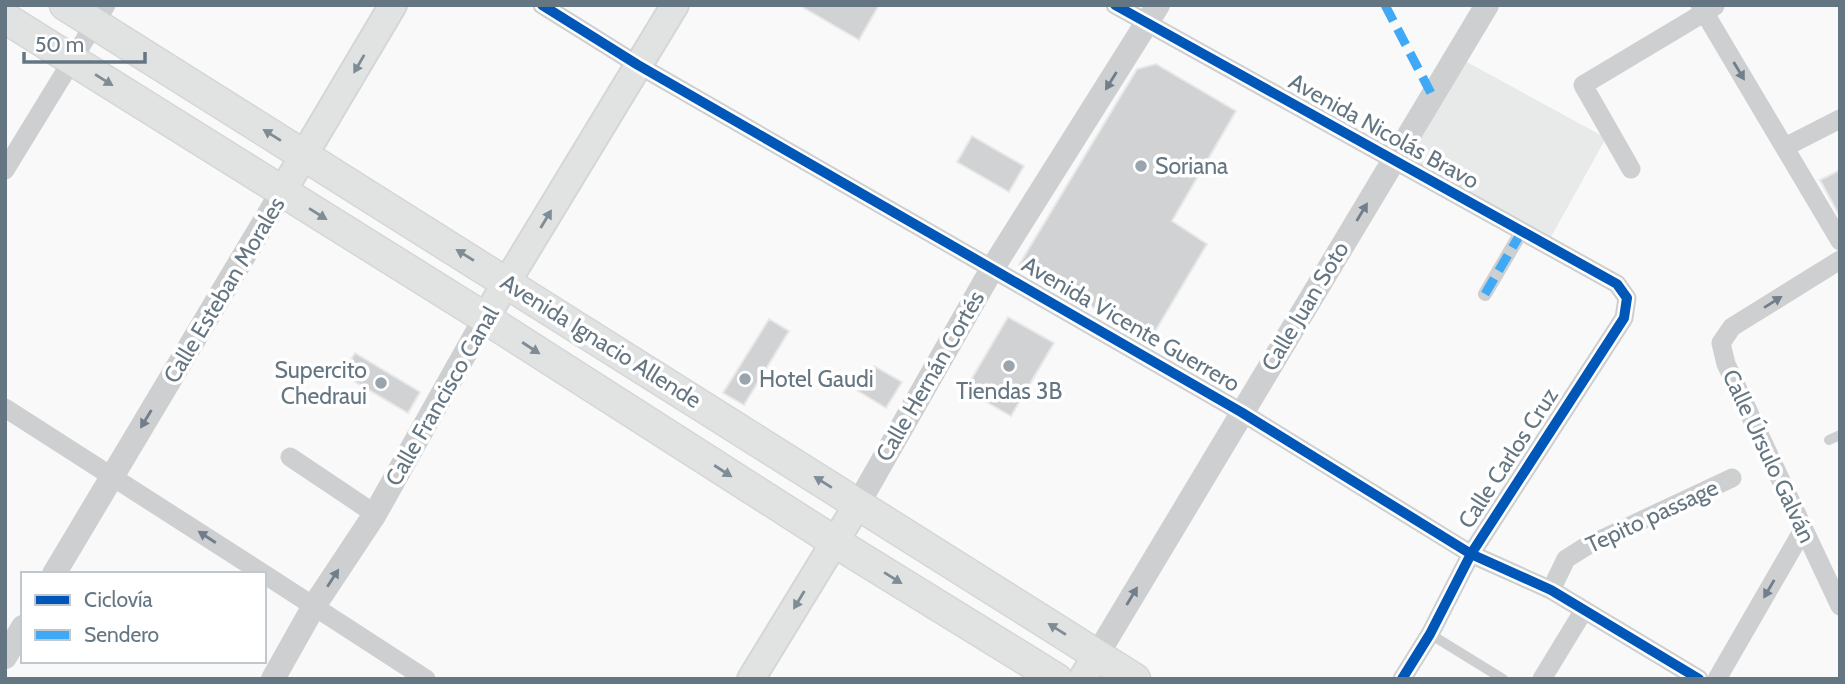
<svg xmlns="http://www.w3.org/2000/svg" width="1845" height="684" font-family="Cabin,sans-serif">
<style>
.built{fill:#e8e9e9}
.building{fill:#d0d2d3;stroke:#e8e8e8;stroke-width:2}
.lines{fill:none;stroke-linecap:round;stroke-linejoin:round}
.secondary-casing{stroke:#d5d6d7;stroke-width:30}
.primary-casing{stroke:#d5d6d7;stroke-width:33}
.service{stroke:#cecfd0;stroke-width:10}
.pedestrian{stroke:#cecfd0;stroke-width:14}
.minor{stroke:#cecfd0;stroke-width:19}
.tertiary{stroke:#cecfd0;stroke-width:24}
.secondary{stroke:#e1e2e2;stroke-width:26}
.primary{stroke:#e1e2e2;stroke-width:30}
.quiet{stroke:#3fa9f5;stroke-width:9;stroke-dasharray:18 9;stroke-linecap:butt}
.cycleway-casing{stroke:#fff;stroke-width:15}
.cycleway{stroke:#0057b8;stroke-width:10}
.oneway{fill:#7e8c96}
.oneway2{fill:#707f8b}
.poi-dot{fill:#99a4ac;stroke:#fff;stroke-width:2.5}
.labels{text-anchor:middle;stroke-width:7;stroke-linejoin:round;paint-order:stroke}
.street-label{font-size:23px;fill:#657683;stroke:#fff}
.poi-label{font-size:23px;fill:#657683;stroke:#fff;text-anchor:start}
</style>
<rect width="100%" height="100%" fill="#f9f9f9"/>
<path class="built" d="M1465,61l141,77 -55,99 -145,-76z"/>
<path class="building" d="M799,5h80l-20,35z
M1156,64l80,47 -64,110 35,23 -57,96 -131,-75 118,-196z
M972,136l52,30 -15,26 -52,-30z
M1840,170v47l-20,-37z
M1008,317l46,26 -43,73 -46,-26z
M769,319l20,12 -45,74 -21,-12z
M355,353l65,39 -12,21 -66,-39z
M874,366l28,16 -16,26 -28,-17z"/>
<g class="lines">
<defs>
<path id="secondary" d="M282,192l111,-187
M485,318l190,-313
M751,679l107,-175
M1082,679l15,-24"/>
<path id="primary" d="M65,5l1070,674
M5,18l480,300 350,224 222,137"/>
</defs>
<use href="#secondary" class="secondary-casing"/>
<use href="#primary" class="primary-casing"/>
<path class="service" d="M1829,440l11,-5
M1430,634l73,45"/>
<path class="pedestrian" d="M1485,294l37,-63"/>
<path class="minor" d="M542,5l96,60 603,347 230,142 80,36 148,89
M1115,5l502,279 10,14 -3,20 -153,236 -41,80 -28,45
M1700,5l140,236
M1785,147l55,-28
M1631,169l-48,-84 132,-79
M5,170l101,-165
M1840,260l-108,67 -11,16 5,21 114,242
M5,408l259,166
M290,457l85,57
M264,574l162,105
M1551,590l15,-31 19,-12 147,-69
M1542,679l42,-69
M1717,679l86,-149"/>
<path class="tertiary" d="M858,504l134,-235 166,-264
M54,574l228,-382
M1097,655l390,-650
M5,657l18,-30
M273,679l41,-73 61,-92 110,-196"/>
<use href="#secondary" class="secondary"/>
<use href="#primary" class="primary"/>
<path class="quiet" d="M1385,5l48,92
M1485,294l37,-63"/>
<defs>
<path id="cycleway" d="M542,5l96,60 603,347 230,142 80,36 148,89
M1115,5l502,279 10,14 -3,20 -153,236 -41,80 -28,45"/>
</defs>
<use href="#cycleway" class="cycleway-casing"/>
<use href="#cycleway" class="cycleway"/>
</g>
<defs><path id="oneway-solid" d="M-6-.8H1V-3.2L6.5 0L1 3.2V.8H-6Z" transform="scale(1.75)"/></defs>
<g class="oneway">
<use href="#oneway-solid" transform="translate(359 64) rotate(120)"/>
<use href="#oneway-solid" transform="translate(104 80) rotate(32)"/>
<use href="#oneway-solid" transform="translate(272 135) rotate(-148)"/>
<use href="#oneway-solid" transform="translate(318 214) rotate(32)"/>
<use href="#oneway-solid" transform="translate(546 219) rotate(-59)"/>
<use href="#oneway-solid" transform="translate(465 255) rotate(-148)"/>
<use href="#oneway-solid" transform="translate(531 348) rotate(33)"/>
<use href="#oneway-solid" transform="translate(723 471) rotate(33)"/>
<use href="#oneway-solid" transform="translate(823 482) rotate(-148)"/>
<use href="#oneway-solid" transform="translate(893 578) rotate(32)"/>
<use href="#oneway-solid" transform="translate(799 600) rotate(121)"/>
<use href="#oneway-solid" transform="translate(1057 629) rotate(-148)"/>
</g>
<g class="oneway2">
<use href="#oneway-solid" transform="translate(1739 71) rotate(59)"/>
<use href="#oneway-solid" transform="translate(1111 81) rotate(122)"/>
<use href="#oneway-solid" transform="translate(1362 212) rotate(-59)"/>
<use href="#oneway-solid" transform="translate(1773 302) rotate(-32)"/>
<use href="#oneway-solid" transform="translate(146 419) rotate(121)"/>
<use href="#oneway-solid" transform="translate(207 537) rotate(-147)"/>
<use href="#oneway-solid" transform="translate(333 578) rotate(-57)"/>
<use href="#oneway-solid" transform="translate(1769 589) rotate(120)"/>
<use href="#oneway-solid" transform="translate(1132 596) rotate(-59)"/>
</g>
<g class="poi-dot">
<circle cx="1141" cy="166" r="7"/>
<circle cx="1009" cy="366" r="7"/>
<circle cx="745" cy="379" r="7"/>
<circle cx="381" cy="383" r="7"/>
</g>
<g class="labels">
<g class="street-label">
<text transform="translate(1384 131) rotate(29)" y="8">Avenida Nicolás Bravo</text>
<text transform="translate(224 290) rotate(-59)" y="8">Calle Esteban Morales</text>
<text transform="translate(1305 306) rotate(-59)" y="8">Calle Juan Soto</text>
<text transform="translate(1131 324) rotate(30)" y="8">Avenida Vicente Guerrero</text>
<text transform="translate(601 341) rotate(32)" y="8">Avenida Ignacio Allende</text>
<text transform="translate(930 376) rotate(-60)" y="8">Calle Hernán Cortés</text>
<text transform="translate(442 396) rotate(-60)" y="8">Calle Francisco Canal</text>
<text transform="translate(1769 456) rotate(65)" y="8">Calle Úrsulo Galván</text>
<text transform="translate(1508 458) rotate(-57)" y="8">Calle Carlos Cruz</text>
<text transform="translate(1652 516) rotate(-25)" y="8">Tepito passage</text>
</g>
<g class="poi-label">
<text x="1155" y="174">Soriana</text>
<text x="367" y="378" text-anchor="end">Supercito<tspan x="367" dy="26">Chedraui</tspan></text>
<text x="759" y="387">Hotel Gaudi</text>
<text x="1009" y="399" text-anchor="middle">Tiendas 3B</text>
</g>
</g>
<rect width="1845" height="684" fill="none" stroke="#657683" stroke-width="14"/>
<rect x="21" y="572" width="245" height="91" fill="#ffffff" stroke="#c1c8cd" stroke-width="2"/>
<rect x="35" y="595" width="35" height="10" fill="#0057b8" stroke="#c1c8cd" stroke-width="2"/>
<text x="84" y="607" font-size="21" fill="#657683">Ciclovía</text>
<rect x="35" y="630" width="35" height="10" fill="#3fa9f5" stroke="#c1c8cd" stroke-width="2"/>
<text x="84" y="642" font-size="21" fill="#657683">Sendero</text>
<path d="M24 52v10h121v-10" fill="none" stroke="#657683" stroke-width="3.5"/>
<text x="35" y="52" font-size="21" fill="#657683" stroke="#ffffff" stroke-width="5" paint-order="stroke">50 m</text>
</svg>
